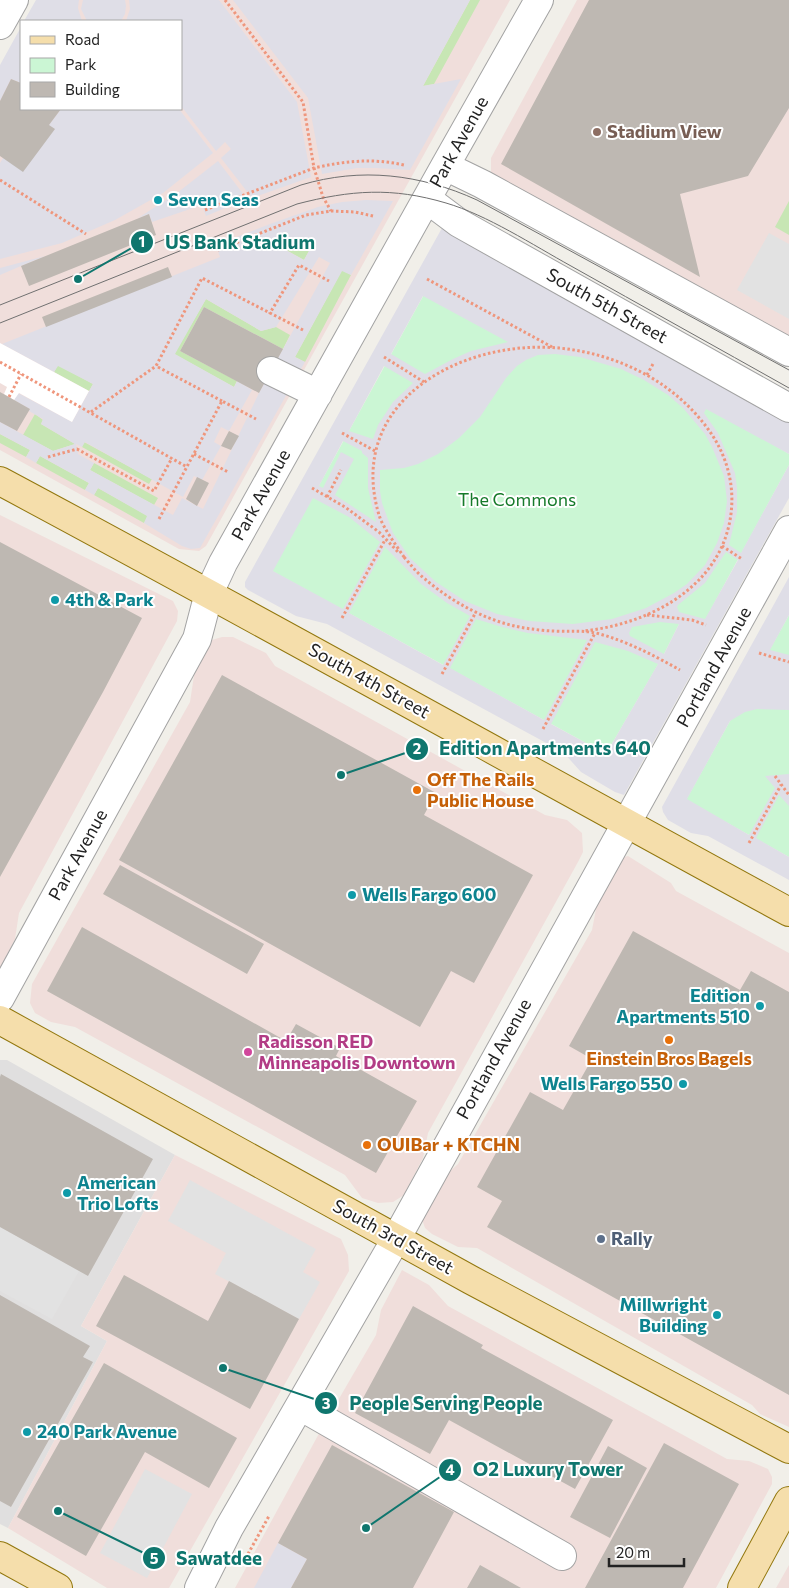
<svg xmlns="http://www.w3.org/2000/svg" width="789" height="1588" font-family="Commissioner,sans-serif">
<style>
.residential{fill:#e0dfdf}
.commercial{fill:#f0dedb}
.grass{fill:#c7e6b4}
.park{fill:#cbf6d4}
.parking{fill:#e2e2e2}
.plaza{fill:#dfdee7;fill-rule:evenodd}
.pier{fill:#fff}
.building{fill:#beb8b2}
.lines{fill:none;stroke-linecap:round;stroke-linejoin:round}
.minor-casing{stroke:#a3a3a3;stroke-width:30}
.major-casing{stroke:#92770d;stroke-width:30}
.path{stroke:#ef967c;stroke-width:3;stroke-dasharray:2.5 2.5;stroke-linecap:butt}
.minor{stroke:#fff;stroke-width:28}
.major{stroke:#f5deab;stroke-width:28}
.tram{stroke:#707070;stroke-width:1}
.education-dot{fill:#8d6e63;stroke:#fff;stroke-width:2}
.culture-dot{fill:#0f9aa8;stroke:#fff;stroke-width:2}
.food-dot{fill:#e8710a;stroke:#fff;stroke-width:2}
.hotel-dot{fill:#d1479c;stroke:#fff;stroke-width:2}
.service-dot{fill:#5c6f8a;stroke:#fff;stroke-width:2}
.labels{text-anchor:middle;stroke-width:4;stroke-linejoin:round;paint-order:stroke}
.education-label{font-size:18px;font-weight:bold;fill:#785e54;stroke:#fff;text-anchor:start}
.street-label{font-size:18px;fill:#222;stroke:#fff}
.culture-label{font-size:18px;font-weight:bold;fill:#0d838f;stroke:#fff;text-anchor:start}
.park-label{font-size:18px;fill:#167a2a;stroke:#fff}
.food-label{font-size:18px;font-weight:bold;fill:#c56008;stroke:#fff;text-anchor:start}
.hotel-label{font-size:18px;font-weight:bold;fill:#b23c85;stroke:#fff;text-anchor:start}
.service-label{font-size:18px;font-weight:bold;fill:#4e5e75;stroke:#fff;text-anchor:start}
.leader{fill:none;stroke:#0f766e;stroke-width:2}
.callout-dot{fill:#0f766e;stroke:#fff;stroke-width:2}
.mark-label{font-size:15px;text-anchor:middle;font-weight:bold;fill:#fff}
.callout-label{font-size:19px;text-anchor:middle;font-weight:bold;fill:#0f766e;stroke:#fff;stroke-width:4;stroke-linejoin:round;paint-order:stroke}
</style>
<rect width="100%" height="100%" fill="#f1efe9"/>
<path class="residential" d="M0,1060h7l168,95 -94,171 26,15 -99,187 -8,-4z"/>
<path class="commercial" d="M37,0h473l-304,546 -7,5 -20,-2 -179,-99v-381l21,-40v80h160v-88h-155z
M577,0h212v344l-298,-168v-18z
M0,515l173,86 5,10 -1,10 -158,292 -4,26 -15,30z
M222,637h11l33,16 9,13 270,149 22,5 15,13 1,19 -5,10 -150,271 -5,25 -19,37 -11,7 -15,1 -16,-5 -17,-23 -270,-148 -24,-5 -16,-9 -5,-10 2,-19 158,-282 5,-33 17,-29z
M628,856l43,27 5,8 113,62v474l-29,-13 -8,-9 -275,-157 -19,-1 -26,-13 -7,-6 -2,-6 -1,-7 24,-40 12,-11 134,-234 5,-26 24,-46z
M175,1155l166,84 7,16 1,16 -180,317h-62l-99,-60 99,-187 -26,-15z
M402,1270l27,15 19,21 279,153 22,2 19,8 4,8v7l-56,104h-481l87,-160 54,-93 5,-25z
M789,1565v23h-13z"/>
<path class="grass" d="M470,0h10l-46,84 -11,2z
M789,201v34l-14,-8z
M280,236l29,15 -5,9 -36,-20z
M342,270l9,5 -46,87 -10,-5z
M206,299l55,32 15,-4 14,8 -7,14 -79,-42 -24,44 57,30 -3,6 -60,-33z
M58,365l35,19 -4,7 -35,-19z
M35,414l8,6 -2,4 34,20 -22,7 -30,-16z
M0,434l30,16 -4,7 -26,-14z
M84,442l68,37 -3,5 -67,-37z
M40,456l49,27 -4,7 -49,-27z
M94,463l64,35 -4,7 -64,-35z
M98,488l50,28 -4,7 -50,-28z"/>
<path class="park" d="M449,249l340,205v11l-91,168 -19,-9 -15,30 -58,100 -334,-183z
M789,615v242l-103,-57z"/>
<path class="parking" d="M769,233l20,11v75l-52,-29z
M190,1180l126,69 -13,23 17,10 -21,37 -84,-45 11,-21 -58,-32z
M0,1227l79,44 -27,48 -52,-28z
M145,1469l47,25 -45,84 -47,-25z"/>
<path class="plaza" d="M36,0h43l-1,8 4,13h-58z
M83,0h42l1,6 -1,8 -4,7h-34l-6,-12z
M129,0h90l78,102 14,75 -59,21 -31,-40 10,-9 -6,-7 -9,9 -35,-45v-85h-55l4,-12z
M233,0h237l-47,86 38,-7 -51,91 -35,-2h-18l-35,6 -14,-76z
M21,27v56l-10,-4 -11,22v-36z
M61,109h118l34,44 -50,40 -48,27 -53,23 -62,16v-96l3,-5 46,-33z
M218,161l29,38 -41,17 -4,-11 -50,17 -3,-8 -11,4 39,-25z
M366,200l27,1 -42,74 -9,-4 -47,86 10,5 -105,186 -9,1 -9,-3 -38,-23 3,-7 -49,-28 -4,7 -9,-5 4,-7 -49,-27 -4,7 -10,-6 4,-7 -30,-16v-12l53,29 22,-7 -34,-20 2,-5 -14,-8 1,-2 -16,-9 4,-7 54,29 21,-38 -35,-18 -4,6 -52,-28 218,-87 -4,-12 54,-21 48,-17 24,-5zM280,236l29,15 -5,9 -35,-19zM319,257l11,6 -71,130 -56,116 -21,-11 -9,17 -83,-45 4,-7 -16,-9 -2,-10 6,3 3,-5 98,55 11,-21 8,4 19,-34 -7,-4 7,-15 8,4 23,-41 -15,-9 -3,6 -59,-33 31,-55 55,32 15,-4z
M442,228h4l343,187v39l-83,-45 -2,4 14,20 17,40 2,15v24l-8,33 12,8 48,-88v33l-165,297 -9,-3 -34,-20 -18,-20 -236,-128 -31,-8 -48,-26 -3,-3v-5zM423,296l85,46 -37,9 -18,8 -28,15 -34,-20zM555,354l25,3 41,12 23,11 24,15 15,13 22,26 7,13 12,29 3,25 -3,22 -7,20 -12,22 -18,19 -13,9 -28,15 -34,11 -39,5 -44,-3 -32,-7 -32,-13 -29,-19 -26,-24 -17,-25 -11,-30 -2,-12v-21l24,-2 14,-4 20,-10 21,-16 21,-21 26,-39 11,-12 9,-6 12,-5zM384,366l29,17 -20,19 -15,23 -5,14 -24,-8zM343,441l19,10v2l6,5v30l8,34 -41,-27 19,-36 -13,-7 -18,36 -4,-2zM313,498l36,19 31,25 -37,67 -70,-38zM385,547l36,37 26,19 23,13 -27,49 -94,-52zM726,552l12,8 -33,59 -26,-7 -2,-5 1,-2 27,-22zM476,619l26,8 26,6 59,7 -43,80 -94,-52zM660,622l19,2 -15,30 -34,-18 -1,-3 3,-6zM595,642l33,9 30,13 -52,90 -55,-30z
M45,256l-24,10 -21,9v-7z
M789,577v38l-19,35 19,5v55l-32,-1 -12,3 -15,9 -43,78 62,36 26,-47 -10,-12 24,-2v32l-10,-11 -23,43 33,19v23l-81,-44 -17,-3 -23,-13 -5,-8 -1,-5z
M278,1543l29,16 -16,29h-37z"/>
<path class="pier" d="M0,343l89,48 -17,31 -53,-29 -5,7 -10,-6 3,-7 -7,-4z"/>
<path class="building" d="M589,0h200v108l-41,68 -68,18 20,83 -199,-113z
M11,79l10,4v26h40l-12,16 6,4 -32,43 -23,-16v-55z
M149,214l7,21 -127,51 -8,-20z
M168,267l4,10 -126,50 -4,-10z
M204,307l79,42 -24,44 -79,-42z
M0,392l30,17 -13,22 -17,-9z
M229,431l10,5 -8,14 -10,-4z
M197,477l12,6 -12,23 -11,-7z
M0,542l142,76 -39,74 -103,185z
M222,675l214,118 -12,22 109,60 -59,108 -23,-12 -31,56 -301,-167z
M120,865l144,79 -17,30 -144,-80z
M82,927l204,114 10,-17 44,24 -4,8 81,45 -41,72 -329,-182z
M633,931l107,59 11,-19 38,21v403l-302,-168 15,-26 -25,-14 53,-95 33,18 29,-51 -23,-13z
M1,1074l152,85 -65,117 -88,-49v-150z
M124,1275l84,46 21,-40 70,38 -49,90 -154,-83z
M0,1295l90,51 -7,11 10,5 -82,145 -11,-6z
M413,1306l70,39 -2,3 132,72 -38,69 -126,-69 -19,34 -75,-41z
M104,1363l133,75 -28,50 -64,-36 -59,104 -69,-39z
M664,1443l75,41 -56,104h-98z
M332,1445l122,67 -41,76h-122l16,-29 -29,-16z
M608,1446l39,22 -37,70 -40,-21z
M480,1565l41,23h-54z"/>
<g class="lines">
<defs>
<path id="minor" d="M0,25l14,-25
M445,166l37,18 307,168
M427,199l32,24 330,185
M271,371l47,23
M0,998l197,-359 12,-46 14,-30 222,-397 94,-166
M300,1406l262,150
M199,1588l30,-60 167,-289 393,-709"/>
<path id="major" d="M0,481c264,141 526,288 789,431
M0,1020l471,260 318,169
M0,1556l58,32
M742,1588l47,-87"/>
</defs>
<use href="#minor" class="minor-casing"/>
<use href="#major" class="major-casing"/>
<path class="path" d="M225,0l78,102 11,66 9,29 8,14
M0,180l86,54
M205,210l109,-42c31,-7 59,-10 90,-3
M218,250l88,-35 25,-4 24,1 18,4
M427,279l125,68
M303,330l-33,-17 29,-48 30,16
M384,357l40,25
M0,362l187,105
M647,375l7,-13
M9,397l12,-23
M222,401l-66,-35 46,-88 68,35
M91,412l65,-46
M342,433l35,19
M194,454l34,18
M48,457l29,-8 77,42 18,-33
M312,488l33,19 34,25 20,21
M327,497l14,-27
M159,519l63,-118 34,18
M722,546l20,13
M404,557c-8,-12 -21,-29 -25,-42 -34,-113 82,-176 180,-167 59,6 114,33 149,81 25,34 31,76 15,115 -23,54 -84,81 -139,87
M404,557c7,8 13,16 21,22 29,25 69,46 107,50 7,1 15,2 22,2 15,1 28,-1 42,2 31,8 57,22 84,37
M647,615l45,5 14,5
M342,618l43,-78
M759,653l30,9
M442,674l34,-62
M543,729l52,-96
M775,776l14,19
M749,843l32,-58
M248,1554l21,-38"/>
<use href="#minor" class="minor"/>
<use href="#major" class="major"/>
<path class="tram" d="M0,305l301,-120c60,-18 119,-11 176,15l312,170
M0,323l297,-119c54,-14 95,-17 149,-1 41,12 87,42 125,63 73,41 145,81 218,122"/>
</g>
<circle class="education-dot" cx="597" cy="132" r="5"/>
<g class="culture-dot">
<circle cx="158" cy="200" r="5"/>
<circle cx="55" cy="600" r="5"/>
<circle cx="352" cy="895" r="5"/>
<circle cx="760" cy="1006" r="5"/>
<circle cx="683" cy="1084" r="5"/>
<circle cx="67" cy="1193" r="5"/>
<circle cx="717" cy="1315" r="5"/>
<circle cx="27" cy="1432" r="5"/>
</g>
<g class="food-dot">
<circle cx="417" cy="790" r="5"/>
<circle cx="669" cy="1040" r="5"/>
<circle cx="367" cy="1145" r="5"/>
</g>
<circle class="hotel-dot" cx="248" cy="1052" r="5"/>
<circle class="service-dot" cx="601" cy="1239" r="5"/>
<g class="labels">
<g class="education-label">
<text x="607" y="138">Stadium View</text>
</g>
<g class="street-label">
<text transform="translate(459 142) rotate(-61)" y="6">Park Avenue</text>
<text transform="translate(607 306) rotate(29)" y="6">South 5th Street</text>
<text transform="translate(261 495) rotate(-61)" y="6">Park Avenue</text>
<text transform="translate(714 667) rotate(-61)" y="6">Portland Avenue</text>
<text transform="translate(369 681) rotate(29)" y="6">South 4th Street</text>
<text transform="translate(78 855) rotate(-61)" y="6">Park Avenue</text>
<text transform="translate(494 1059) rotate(-61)" y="6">Portland Avenue</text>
<text transform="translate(393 1237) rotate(29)" y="6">South 3rd Street</text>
</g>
<g class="culture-label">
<text x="168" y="206">Seven Seas</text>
<text x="65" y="606">4th &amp; Park</text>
<text x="362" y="901">Wells Fargo 600</text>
<text x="750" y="1002" text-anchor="end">Edition<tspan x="750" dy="21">Apartments 510</tspan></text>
<text x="673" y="1090" text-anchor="end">Wells Fargo 550</text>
<text x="77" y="1189">American<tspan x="77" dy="21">Trio Lofts</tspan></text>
<text x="707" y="1311" text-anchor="end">Millwright<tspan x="707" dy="21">Building</tspan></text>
<text x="37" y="1438">240 Park Avenue</text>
</g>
<g class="park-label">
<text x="517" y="506">The Commons</text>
</g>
<g class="food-label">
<text x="427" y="786">Off The Rails<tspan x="427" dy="21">Public House</tspan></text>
<text x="669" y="1065" text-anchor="middle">Einstein Bros Bagels</text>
<text x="377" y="1151">OUIBar + KTCHN</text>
</g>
<g class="hotel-label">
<text x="258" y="1048">Radisson RED<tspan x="258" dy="21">Minneapolis Downtown</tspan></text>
</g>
<g class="service-label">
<text x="611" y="1245">Rally</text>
</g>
</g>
<path class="leader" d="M78 279L142 242M341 775L417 749M223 1368L326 1403M366 1528L450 1470M58 1511L154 1558"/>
<g class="callout-dot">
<circle cx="78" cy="279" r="5"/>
<circle cx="341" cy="775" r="5"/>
<circle cx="223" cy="1368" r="5"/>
<circle cx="366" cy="1528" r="5"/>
<circle cx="58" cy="1511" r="5"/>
<circle cx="142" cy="242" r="12"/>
<circle cx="417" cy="749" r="12"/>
<circle cx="326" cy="1403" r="12"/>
<circle cx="450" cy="1470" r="12"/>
<circle cx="154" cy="1558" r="12"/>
</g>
<g class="mark-label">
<text x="142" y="247">1</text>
<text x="417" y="754">2</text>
<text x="326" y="1409">3</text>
<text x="450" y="1475">4</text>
<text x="154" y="1564">5</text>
</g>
<g class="callout-label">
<text x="240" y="249">US Bank Stadium</text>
<text x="545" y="755">Edition Apartments 640</text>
<text x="446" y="1410">People Serving People</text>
<text x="548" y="1476">O2 Luxury Tower</text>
<text x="219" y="1565">Sawatdee</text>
</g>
<rect x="20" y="20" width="162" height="90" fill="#ffffff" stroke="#a7a7a7"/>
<rect x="30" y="36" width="25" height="8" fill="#f5deab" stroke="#a7a7a7"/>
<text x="65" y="45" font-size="15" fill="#222222">Road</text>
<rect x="30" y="58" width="25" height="15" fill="#cbf6d4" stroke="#a7a7a7"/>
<text x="65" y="70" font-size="15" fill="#222222">Park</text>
<rect x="30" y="82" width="25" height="15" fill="#beb8b2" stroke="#a7a7a7"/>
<text x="65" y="95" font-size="15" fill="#222222">Building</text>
<path d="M609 1558v8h75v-8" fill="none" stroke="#222222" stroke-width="2.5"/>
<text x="616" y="1558" font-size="15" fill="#222222" stroke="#ffffff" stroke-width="4" paint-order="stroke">20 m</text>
</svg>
